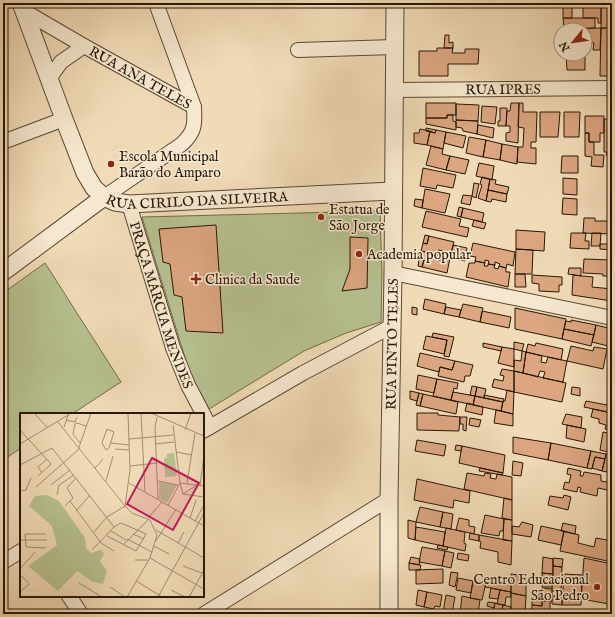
<svg xmlns="http://www.w3.org/2000/svg" width="615" height="617" font-family="'IM FELL English',serif">
<style>
.green{fill:#b7c190;stroke:#706c4b}
.building{fill:#dba680;stroke:#281706}
.lines{fill:none;stroke-linecap:round;stroke-linejoin:round}
.minor-casing{stroke:#5a4832;stroke-width:16}
.tertiary-casing{stroke:#5a4832;stroke-width:19}
.minor{stroke:#f6e8d0;stroke-width:14}
.tertiary{stroke:#f6e8d0;stroke-width:17}
.poi-dot{fill:#8f2418;stroke:#f6e8d0;stroke-width:1.5}
.labels{text-anchor:middle;stroke-width:3;stroke-linejoin:round;paint-order:stroke}
.street-label{font-size:14px;fill:#281706;stroke:#f6e8d0}
.poi-label{font-size:14px;fill:#281706;stroke:#f6e8d0;text-anchor:start}
.inset-road{fill:none;stroke:#a18d70;stroke-width:1}
.view{fill:#c2185b;fill-opacity:0.15;stroke:#c2185b;stroke-width:2}
.inset-edge{fill:none;stroke:#281706;stroke-width:2}
</style>
<rect width="100%" height="100%" fill="#f1dbb7"/>
<filter id="stains"><feTurbulence type="fractalNoise" baseFrequency=".005" numOctaves="4"/><feColorMatrix values="0 0 0 0 .2 0 0 0 0 .09 0 0 0 0 .02 0 0 0 .5 -.17"/></filter>
<radialGradient id="worn" r=".72"><stop offset=".6" stop-color="#630" stop-opacity="0"/><stop offset="1" stop-color="#630" stop-opacity=".3"/></radialGradient>
<path class="green" d="M380,211l2,62 -1,49 -35,11 -42,18 -95,58 -19,-35 -48,-157z
M45,263l76,119 -49,32h-51v34l-18,12v-167z"/>
<path class="building" d="M563,3h9v15h-9z
M601,4h11v24h-11z
M583,6h18v17h-3v-5h-15z
M563,18h32v10l-31,1z
M601,28h11v36h-2v12h-10z
M601,28l-1,22h-7l1,-7 -5,-1 1,-4h-5v-8h-21v-1z
M445,35h4v8l4,-1v6h-9z
M437,48h16l-1,5h13v-4h14l-1,15h-30v12h-29v-25h18z
M566,54h19v16h-18z
M426,103h30v12h-9v3h-21z
M511,103h8l-1,40 -12,-2v-8l4,-1v-6h-4l1,-15h3z
M519,103h4v9h14l-1,30h-5v6h5v16l-19,-2 1,-15h5l1,-19 -6,-1z
M456,104l23,1 -1,16 -22,-1z
M482,106l15,1 -2,17 -14,-2z
M500,108h7l-1,18h-8v-5h2z
M540,112h20l-2,25h-18z
M564,112h16l-1,25h-15z
M447,115h6v6l3,1v8l-30,-6v-6h21z
M585,116h19v17h-4v9h-11v-9h-4z
M604,119h8v37l-6,-1 1,-3h-3z
M456,120l22,1 -1,13 -14,-3 -1,-3 -6,-1z
M478,125l16,3 -1,10 -16,-4z
M426,128l10,2 -1,3 -9,-2z
M420,129l10,2 -3,14 -13,-2v-10h5z
M436,130l10,2 -3,17 -16,-4 3,-14 5,2z
M446,132l20,4 -3,12 -19,-5z
M585,133h4v9h5v13h10l-1,12 -12,-1 1,-9 -7,-1z
M469,137l17,3 -3,17 -17,-4z
M486,140l16,4 -2,16 -17,-3z
M502,144l16,3 -1,17 -17,-4z
M431,146l12,3 -1,5 8,2 -4,14 -20,-5z
M450,156l19,4 -4,14 -19,-4z
M562,156h16v17h-17z
M479,163l15,3 -2,14 -16,-4z
M423,168l33,7 -3,13 -16,-3 -1,4 -16,-3z
M482,177l8,2 -4,22 -8,-3 4,-13 -2,-1z
M563,178l14,1v16l-14,-1z
M490,179l6,1 -1,4 14,3 -2,7 -19,-4z
M474,183l5,1 -3,14 -4,-2z
M425,189l25,5 -5,19 -23,-5z
M488,190l19,4 -1,8 -14,-3 -1,3 -5,-1z
M463,195l9,1 -2,9 -9,-2z
M563,198l14,1v16l-15,-1z
M415,199l8,1 -1,8 -8,-2z
M459,207l4,1 -2,9 -4,-1z
M463,208l21,5 -2,9 -21,-5z
M426,211l35,8 -2,7 10,2 -2,9 -45,-10z
M584,218h11v3h17v13l-29,-1z
M474,220l12,3 -2,6 -12,-3z
M216,225l7,108 -37,-2 -4,-34 -8,-2 -4,-31 -7,-2 -4,-33z
M516,230l29,2 -1,19 -28,-2z
M571,233h15l-1,8h4v8l-19,-1z
M592,233h9l-1,13h-9z
M425,235l4,1 -2,8 -4,-1z
M429,236l25,6 -4,16 -8,-2 1,-5 -5,-1 -1,5 -16,-4 2,-8 4,1z
M609,236h3v14l-12,-1v-5h8z
M350,237l18,1 -1,50 -25,3 8,-22z
M473,243l42,9 -2,14 -6,-2 -1,4 -7,-2 1,-2 -5,-2v3l-7,-1 1,-3 -4,-1v3l-10,-2 1,-4 -6,-1z
M453,245l14,3 -2,13 -15,-3z
M516,249l17,1 -1,24h-17z
M421,251l16,4 -1,4 5,1 1,-4 8,2 -3,15 -25,-6 2,-7 -5,-1z
M419,259l5,1 -2,7 -4,-1z
M584,259l28,1v16h-9v-2l-20,-1z
M475,261l10,2 -1,3h4v-2l7,1 -1,3 4,1 1,-3 7,2v4h4l-2,15 -42,-10 3,-14h6z
M569,268h12v8l-13,-2z
M515,274h10l1,13h-11z
M532,275l30,2v8h-3v7l-20,-1v-7l-7,-1z
M573,275l20,2 -1,10 20,2v12l-40,-6z
M425,299l21,5 -2,10 -21,-5z
M463,304l20,4 -3,14 -21,-5z
M412,307l5,1v7l-5,-1z
M446,307l15,3 -2,7 -15,-3z
M515,308l51,11 -4,20 -47,-10z
M482,311l29,6 -2,11 -29,-6z
M571,320l25,5 -2,10 -30,-6 2,-8 5,1z
M596,325l16,4v18l-20,-5z
M564,329l30,6 -3,11 -29,-7z
M433,333l21,4 -5,20 -5,-1 3,-16 -15,-3z
M426,336l21,4 -3,14 -21,-5z
M514,342l10,2 -2,7 -8,-2z
M483,343l19,4 -1,4 -18,-4z
M536,343l27,6 -2,11 -35,-8 2,-8 7,2z
M571,346l22,5 1,-4 13,2 -4,20 -36,-8z
M502,347l12,2v18l-16,-4z
M522,351l4,1 -3,21 -9,-2v-11l7,1z
M526,352l16,4 -1,6 5,1 2,-6 19,4 -4,21 -20,-4 2,-6 -5,-1 -2,6 -15,-4z
M420,353l35,8 -3,9 -12,-3 -1,5 -22,-6z
M455,361l18,4 -3,11h-5l-1,6 -26,-6 2,-9 12,3z
M502,369l12,2v21l-22,-5 2,-8 9,2 1,-5 -4,-1z
M514,371l52,12 -4,19 -48,-10z
M418,375l19,4 -3,14 -18,-4z
M437,379l21,4 -1,6 -3,-1 -3,12 -18,-4z
M472,386l5,1 -2,9 -5,-1z
M477,387l9,2 -2,9 -9,-2z
M572,387l8,1v8l-9,-2z
M507,390l7,2 -1,22 -12,-3 2,-10h2z
M410,391l9,2 -2,8 -7,-2z
M453,392l22,4 -2,9 -22,-5z
M419,393l4,1 -3,12 -4,-1z
M423,394l35,8 -2,12 -36,-8z
M484,395l20,4 -1,3 -19,-4z
M475,396l28,6 -2,9 -28,-6z
M586,401l26,5v7l-28,-6z
M467,403l16,4 -1,8 -17,-4z
M593,409l19,4v17l-7,-1 1,-4 -7,-2v-4l-8,-2z
M496,410l17,4v12l-19,-3z
M417,413h21v2l22,2 -1,14 -42,-1z
M566,414l16,3 -1,11 -19,-4z
M460,417h7l-1,14 -3,-1v-6h-3z
M470,418l11,2 -2,7 -10,-2z
M567,425l19,4 -2,13 -18,-4z
M603,432l9,2v19l-12,-3z
M513,437l38,6 -3,17 -35,-7z
M417,440l29,5 -2,11 -29,-5z
M551,443l40,8 -4,17 -39,-8z
M456,445l6,1 -1,5 -6,-1z
M462,446l43,9 -2,18 -44,-10z
M591,451l15,3 -1,5 -10,-2 -3,12 -5,-1z
M606,454l6,1v18l-10,-2z
M595,457l10,2 -3,12 -10,-3z
M513,461l10,2 -2,13 -9,-1z
M480,468l23,5 -1,2 -23,-4z
M568,468l13,3 -1,5h3l1,-4 17,3v6l11,2v8l-14,-3 -1,8 -17,-4 1,-4 -3,-1 -1,5 -14,-3 2,-7 4,1 2,-8 -4,-1z
M467,473l17,3 1,-3 6,1 -1,4 6,1 1,-5 15,3v23l-48,-11z
M417,479l53,12 -1,12 -15,-3 -1,8 -39,-8z
M564,495l7,2 -3,13 -20,-5 2,-9 13,2z
M504,498l8,2v20l-10,-2z
M420,507l23,5 -3,15 -24,-5z
M443,512l10,2 -2,15 -11,-2z
M485,515l19,4 -1,12h-3l-1,5 -18,-3z
M459,518l10,2v6l6,1 -1,7 -18,-4z
M504,519l8,1v21l-9,-1z
M408,520l8,2 -1,18 -7,-2z
M522,522l11,3 -2,12 -19,-3v-8l7,1z
M563,523l13,3 -1,8 -14,-3z
M541,526l23,5 -3,14 -23,-5z
M416,527l29,5 -2,14 -28,-6z
M446,528l19,4 -1,11 2,1 -1,7 -22,-5z
M564,531l15,4 -1,8 16,4 2,-9 16,3v21l-52,-11z
M470,533l9,2v6l-10,-2z
M479,535l33,6 -1,24 -13,-3v-10l-18,-4 1,-6 -2,-1z
M438,545l10,2 -1,3 -10,-2z
M422,547l23,4 -3,15 -23,-4z
M445,551l9,2 -3,15 -9,-2z
M458,553l11,2 -1,6 -11,-2z
M411,557l9,2 -1,6 -10,-2z
M543,557l10,2v15l-11,-1z
M553,558l10,1 -1,8 -9,-1z
M584,558l28,6v50h-5l2,-10 -28,-5z
M409,563l12,2 -1,5h-11z
M553,566l9,1 -1,25 -9,-1z
M443,569v14l-27,1v-14z
M451,572l7,1 -3,14 -6,-2z
M542,573l11,1 -1,13h-10z
M511,574l15,2v20l-15,-3z
M564,574l18,1 -1,30h-19z
M458,578l15,3 -2,12 -15,-3z
M487,580l24,4v8l-26,-5z
M473,581l13,2 -4,17 -12,-2z
M491,588l9,2 -2,9 -9,-1z
M542,588l10,1v12h-10z
M418,590l9,2 -3,15 -8,-2z
M500,590l11,2v5h-5l-1,8 -8,-1z
M427,592l15,3 -2,12 -5,-1 -1,3 -10,-2z
M511,593l15,3 -1,17 -14,-2z
M446,595l9,2 -3,17 -9,-2z
M462,596l18,4 -2,14h-18z
M532,596h10v10l-10,-1z
M552,596h10v9l-10,-1z
M542,601h8v13h-19l1,-9 10,1z
M488,602l7,1 -1,5 -7,-2z
M495,603l8,2 -2,9 -8,-2z
M503,605l8,2v7h-10z
M479,609l11,3 -1,2h-11z
M406,610l10,2v2h-10z
M511,611l14,2v1h-14z"/>
<g class="lines">
<defs>
<g id="minor">
<path id="s1" d="M24,11l60,35 110,61"/>
<path d="M298,50l96,-3"/>
<path d="M49,79l12,-17 23,-16"/>
<path id="s2" d="M393,90l219,-2"/>
<path d="M3,142l61,-23"/>
<path d="M104,197l78,-53c13,-12 13,-20 12,-37l-38,-104"/>
<path id="s3" d="M129,204l44,144 15,37 22,42"/>
<path d="M393,273l219,45"/>
<path d="M203,431l100,-58 89,-47"/>
<path d="M3,562l18,-11"/>
<path d="M69,596l12,18"/>
<path d="M204,614l185,-115"/>
</g>
<g id="tertiary">
<path d="M21,3l43,116 21,54 9,15 10,9"/>
<path id="s4" d="M3,272l101,-75 11,5 14,2 263,-13"/>
<path id="s5" d="M389,614v-115l4,-226 2,-270"/>
</g>
</defs>
<use href="#minor" class="minor-casing"/>
<use href="#tertiary" class="tertiary-casing"/>
<use href="#minor" class="minor"/>
<use href="#tertiary" class="tertiary"/>
</g>
<g class="poi-dot">
<circle cx="111" cy="164" r="4"/>
<circle cx="321" cy="217" r="4"/>
<circle cx="359" cy="254" r="4"/>
<path d="M194 273h4v4h4v4h-4v4h-4v-4h-4v-4h4z"/>
<circle cx="597" cy="587" r="4"/>
</g>
<g class="labels">
<g class="street-label">
<text dy="5" stroke="none"><textPath href="#s1" startOffset="134">RUA ANA TELES</textPath></text>
<text dy="5" stroke="none"><textPath href="#s2" startOffset="110">RUA IPRES</textPath></text>
<text dy="5" stroke="none"><textPath href="#s4" startOffset="220">RUA CIRILO DA SILVEIRA</textPath></text>
<text dy="5" stroke="none"><textPath href="#s3" startOffset="106">PRAÇA MÁRCIA MENDES</textPath></text>
<text dy="5" stroke="none"><textPath href="#s5" startOffset="270">RUA PINTO TELES</textPath></text>
</g>
<g class="poi-label">
<text x="119" y="161">Escola Municipal<tspan x="119" dy="16">Barão do Amparo</tspan></text>
<text x="329" y="214">Estatua de<tspan x="329" dy="16">São Jorge</tspan></text>
<text x="367" y="259">Academia popular</text>
<text x="205" y="284">Clinica da Saude</text>
<text x="589" y="584" text-anchor="end">Centro Educacional<tspan x="589" dy="16">São Pedro</tspan></text>
</g>
</g>
<g transform="translate(20 413)">
<rect width="184" height="184" fill="#f1dbb7"/>
<path d="M154,40l3,23 -12,1 -1,-19h3v-4zM139,69l18,3 -10,18 -8,-4zM27,82l12,6 26,37 1,10 5,5 10,-3 3,4 -4,7 7,10 -4,13 -10,-2 -16,-11 -19,20 -30,-25 29,-21 -5,-19 -23,-20 6,-10z" fill="#b7c190"/>
<path class="inset-road" d="M14,0l14,15M121,0l4,78M131,0l53,23M137,4l-2,11 3,71M46,7l9,2 2,-5M38,9l67,84 -18,11 -13,15M44,14l5,-14M87,16l7,3 -5,16 -3,2 -4,-7zM0,17l31,34 -13,12M165,17l6,-17M109,26l44,-4M60,30l-7,-9 2,-10 2,-1 9,3M91,30l18,2M0,31l48,-29M135,31l19,-2M95,36l14,1M156,39l16,3M0,52l32,-17 62,79M110,53l27,-3M75,55l8,-9M22,60l-4,-6 9,-8M86,68l7,-25M138,68l20,4M109,70l75,43M167,70l8,-50M31,72l19,-15M180,72l4,-29M16,74l42,-37 13,-37M0,78l6,-1 5,-12M163,81l-3,-11 24,3M163,81l21,3M163,81l14,-9M37,82l2,-10 15,-10M50,88l31,42 13,8M148,92l12,-22 -7,-58M45,93l8,-8 -6,-10 9,-10M56,98l14,-16M128,105l14,-16M170,105l6,-18M175,108l8,-14M136,117l48,28M91,118l15,9M113,121l11,5M107,126l25,13M0,127h27M136,128l20,-32M158,130l6,-11M103,132l26,-26M134,133l15,8M26,135l-20,-1 -1,-13h21M72,137l22,-23 7,-4 25,11 -10,17 -29,-15M130,145l54,31M115,147h13M163,153l19,7M0,156l15,-17M0,162l9,8M116,168l26,16M59,170l23,14M90,174l15,10M151,177l14,7M0,179l9,-8M107,184l23,-39 7,-23 -7,-15 -18,-7 -7,-7 5,-36 -2,-57M138,184l46,-84M169,184l15,-27"/>
<path class="view" d="M132,45l47,25 -26,47 -46,-26z"/>
<rect width="184" height="184" class="inset-edge"/>
</g>
<rect width="615" height="617" fill="none" stroke="#f1dbb7" stroke-width="16"/>
<rect x="4" y="4" width="607" height="609" fill="none" stroke="#281706" stroke-width="2"/>
<rect x="8" y="8" width="599" height="601" fill="none" stroke="#281706"/>
<g transform="translate(573 42) rotate(241)"><circle r="19" fill="#f6e8d0" stroke="#a4947f"/>
<path d="M0-3L7 15L0 10L-7 15Z" fill="#8f2418"/>
<text y="-6" font-size="11" font-weight="bold" text-anchor="middle" fill="#281706">N</text>
</g>
<rect width="100%" height="100%" filter="url(#stains)"/>
<rect width="100%" height="100%" fill="url(#worn)"/>
</svg>
